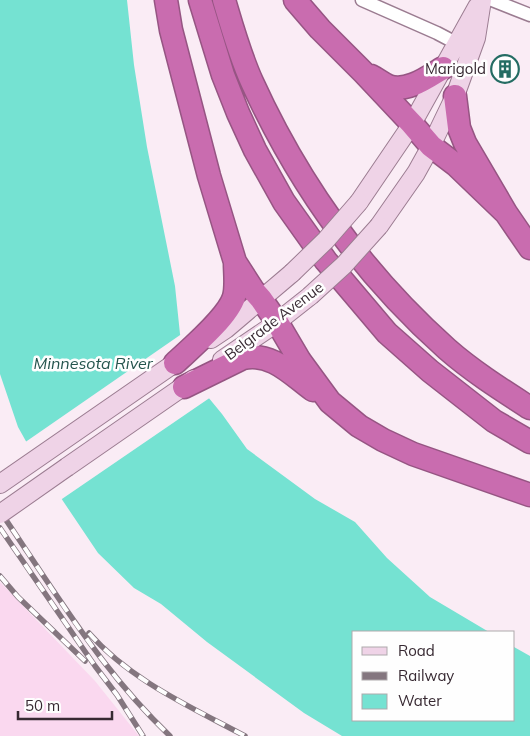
<svg xmlns="http://www.w3.org/2000/svg" width="530" height="736" font-family="Mulish,sans-serif">
<style>
.built{fill:#fad8ef}
.water{fill:#75e2d2}
.pier{fill:#faecf5}
.lines{fill:none;stroke-linecap:round;stroke-linejoin:round}
.minor-casing{stroke:#9b7c91;stroke-width:15}
.secondary-casing{stroke:#9b7c91;stroke-width:20}
.motorway-casing{stroke:#965583;stroke-width:25}
.minor{stroke:#fff;stroke-width:12}
.secondary{stroke:#efd3e7;stroke-width:18}
.motorway{stroke:#c96caf;stroke-width:22}
.rail-casing{stroke:#84767f;stroke-width:5.5}
.rail{stroke:#fefefe;stroke-width:4;stroke-dasharray:11;stroke-linecap:butt}
.secondary-bridge-casing{stroke:#9b7c91;stroke-width:20;stroke-linecap:butt}
.secondary-bridge{stroke:#efd3e7;stroke-width:18}
.labels{text-anchor:middle;stroke-width:5;stroke-linejoin:round;paint-order:stroke}
.poi-label{font-size:15px;fill:#372932;stroke:#fefefe;text-anchor:end}
.street-label{font-size:15px;fill:#372932;stroke:#fefefe}
.water-label{font-size:16px;font-style:italic;fill:#24544d;stroke:#fefefe}
</style>
<rect width="100%" height="100%" fill="#faecf5"/>
<path class="built" d="M0,582l95,99 44,55h-139z"/>
<path class="water" d="M0,0h127l7,65 13,82 28,139 5,48 14,46 28,34 25,35 68,50 40,23 32,36 43,39 59,35h-135v88h160v-73l16,9v80h-188l-38,-23 -97,-71 -46,-38 -27,-16 -36,-35 -35,-52 -26,-40 -19,-34 -18,-53z"/>
<path class="pier" d="M183,333l14,46 14,18 -152,104 -35,-58z"/>
<g class="lines">
<defs>
<path id="minor" d="M362,0l75,33 19,10
M492,0l38,15"/>
<path id="secondary" d="M359,202l53,-78 65,-117
M379,226l37,-53 15,-27 24,-50 21,-58 6,-38
M211,339l15,-10 66,-56
M222,360l50,-34 38,-30
M67,467l127,-88
M0,484l185,-128"/>
<path id="motorway" d="M166,0l5,30 38,146 26,86 18,28 8,9 16,23 23,39 30,41 29,24 24,14 30,14 117,41
M200,0l23,75 15,38 17,37 29,52 42,59 61,72 43,38 64,50 36,21
M224,0c8,27 16,56 28,82 46,101 112,193 195,267 25,22 55,41 83,59
M295,0l25,29 44,44 48,51 19,22 25,19 50,48
M371,76c6,3 11,7 17,10 19,7 40,-9 55,-18
M455,96l4,32 6,15 41,70 24,35
M175,363c16,-15 53,-46 59,-66 3,-11 1,-23 1,-35
M184,387l59,-29c29,-6 48,16 70,32"/>
</defs>
<use href="#minor" class="minor-casing"/>
<use href="#secondary" class="secondary-casing"/>
<use href="#motorway" class="motorway-casing"/>
<use href="#minor" class="minor"/>
<use href="#secondary" class="secondary"/>
<use href="#motorway" class="motorway"/>
<defs>
<path id="rail" d="M0,511c34,50 67,103 104,151 20,26 42,51 66,74
M0,528l95,138 22,29 26,41
M0,576l18,21 67,64
M89,633c41,47 102,74 156,103"/>
</defs>
<use href="#rail" class="rail-casing"/>
<use href="#rail" class="rail"/>
<defs>
<path id="secondary-bridge" d="M292,273l34,-33 33,-38
M310,296l34,-31 35,-39
M0,514l67,-47"/>
</defs>
<use href="#secondary-bridge" class="secondary-bridge-casing"/>
<use href="#secondary-bridge" class="secondary-bridge"/>
</g>
<defs>
<symbol id="building-ring" viewBox="-11 -11 22 22"><circle r="9.5" fill="#fefefe" stroke="#246c63" stroke-width="1.5"/><path d="M-4-6H4V6H1V3H-1V6H-4ZM-2.5-4.3h1.7v1.8h-1.7ZM.8-4.3h1.7v1.8H.8ZM-2.5-1h1.7V.8h-1.7ZM.8-1h1.7V.8H.8Z" fill="#246c63"/></symbol>
</defs>
<g fill-rule="evenodd">
<use href="#building-ring" x="489" y="53" width="32" height="32"/>
</g>
<g class="labels">
<g class="poi-label">
<text x="486" y="74">Marigold</text>
</g>
<g class="street-label">
<text transform="translate(274 321) rotate(-37)" y="5">Belgrade Avenue</text>
</g>
<g class="water-label">
<text x="93" y="369">Minnesota River</text>
</g>
</g>
<rect x="352" y="631" width="162" height="90" fill="#fefefe" stroke="#aea9ac"/>
<rect x="362" y="647" width="25" height="8" fill="#efd3e7" stroke="#aea9ac"/>
<text x="398" y="656" font-size="15" fill="#372932">Road</text>
<rect x="362" y="672" width="25" height="8" fill="#84767f" stroke="#aea9ac"/>
<text x="398" y="681" font-size="15" fill="#372932">Railway</text>
<rect x="362" y="694" width="25" height="15" fill="#75e2d2" stroke="#aea9ac"/>
<text x="398" y="706" font-size="15" fill="#372932">Water</text>
<path d="M18 711v8h94v-8" fill="none" stroke="#372932" stroke-width="2.5"/>
<text x="25" y="711" font-size="15" fill="#372932" stroke="#fefefe" stroke-width="4" paint-order="stroke">50 m</text>
</svg>
